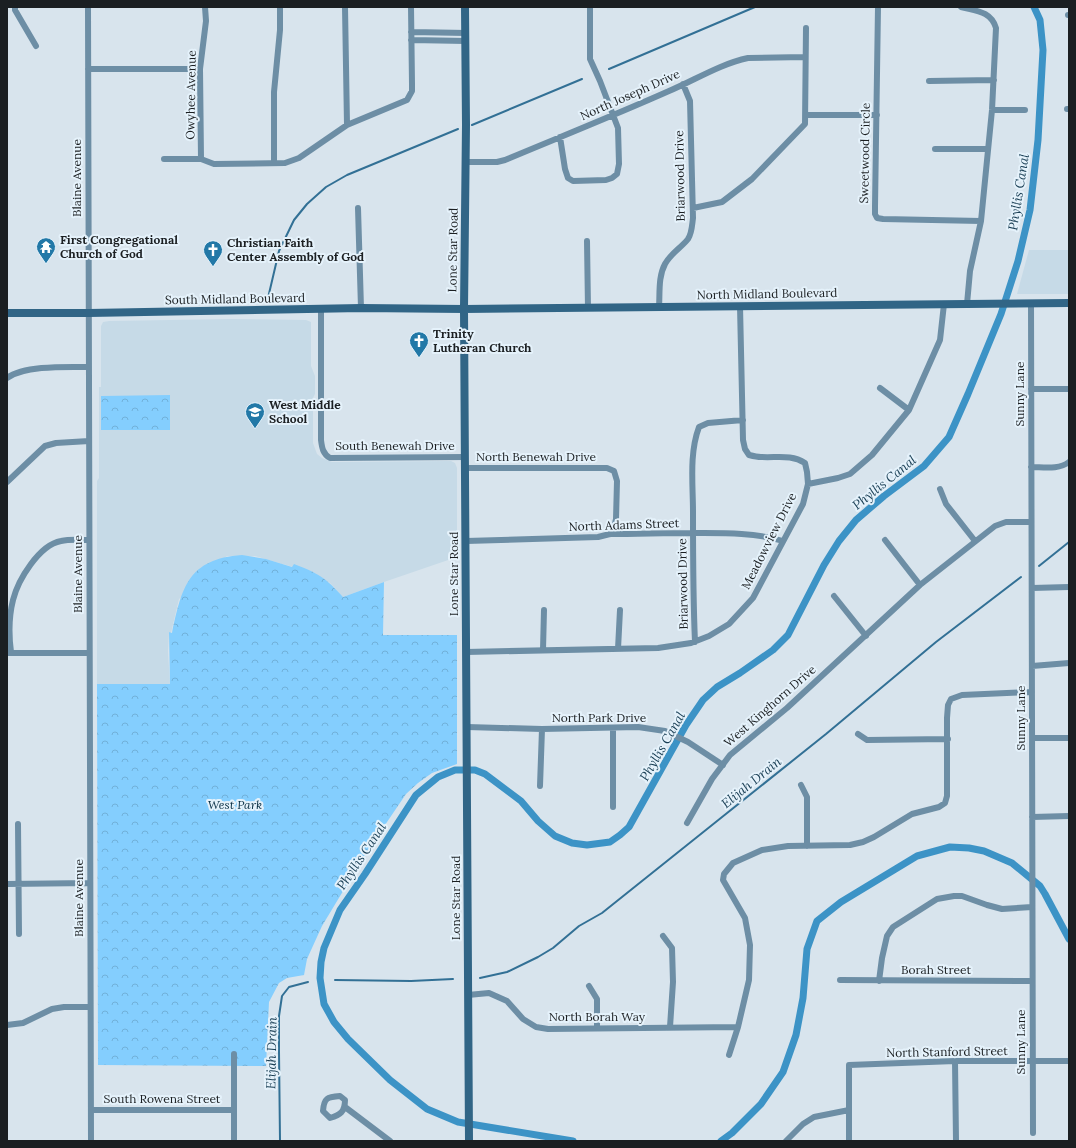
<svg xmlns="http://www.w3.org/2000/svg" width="1076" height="1148" font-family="Lora,serif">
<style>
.built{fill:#c6dae7}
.park{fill:url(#park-crowns)}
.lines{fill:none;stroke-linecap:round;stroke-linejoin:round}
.stream{stroke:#327095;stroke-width:2}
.canal{stroke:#3c93c6;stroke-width:7}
.street{stroke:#6d8ea5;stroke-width:6}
.secondary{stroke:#316586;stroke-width:8}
.labels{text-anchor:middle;stroke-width:4;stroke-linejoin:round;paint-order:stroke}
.street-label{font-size:12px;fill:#1b1f22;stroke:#e5f2fb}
.poi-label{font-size:12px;font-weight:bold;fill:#1b1f22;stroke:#e5f2fb;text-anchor:start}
.park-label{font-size:12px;font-style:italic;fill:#0a3046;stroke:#e5f2fb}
.water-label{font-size:13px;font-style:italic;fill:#193e54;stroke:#e5f2fb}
</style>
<defs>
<pattern id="park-crowns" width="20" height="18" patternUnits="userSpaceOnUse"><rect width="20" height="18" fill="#84cefe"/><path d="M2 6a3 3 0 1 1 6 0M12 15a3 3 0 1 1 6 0" fill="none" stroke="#71b0d9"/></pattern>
</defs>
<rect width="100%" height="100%" fill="#d8e4ed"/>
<path class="built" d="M1029,250h40v44h-52z
M231,319l75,1 5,2v44l4,10v18l-2,4v45l4,11 5,4 10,4 119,-1 4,2 2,5v89l-73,25 -41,15 -13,-14 -36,-18 -1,2 -38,-11h-28l-48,43 -8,34 -2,-1 -1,20 2,32h-73v-203l2,-3v-91h2v-61l2,-4 6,-1z"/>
<path class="park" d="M170,395v35h-69v-34z
M242,555l24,4 26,8 2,-3c24,9 32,14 49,33l41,-15 -1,53h74v129l-25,9 -14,10 -12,11 -40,59 -44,73 -15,33 -3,16 -17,3 -8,5 -10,19 -3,64 -168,-1 -1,-381h73l-1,-52 3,1c10,-46 16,-74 70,-78z"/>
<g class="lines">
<path class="stream" d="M609,69l146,-62
M472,125l110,-46
M268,298l11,-47 15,-31 13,-16 19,-17 21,-12 111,-46
M1039,566l30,-24
M480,978l27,-6 31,-15 15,-9 26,-22 23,-13 224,-179 110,-92 85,-65
M335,980l76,1 42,-2
M280,1141l-1,-89v-36l3,-20 7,-9 19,-5"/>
<path class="canal" d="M573,1141l-115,-19 -31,-13 -37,-29 -42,-41 -14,-17 -10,-18 -4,-26 1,-16 3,-14 16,-38 25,-36 51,-79 22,-18 17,-7h20l10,4 36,27 17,20 17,15 17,7 15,2 23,-3 10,-7 9,-8 57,-102 17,-25 14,-13 23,-14 33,-23 15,-15 36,-70 15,-24 17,-21 28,-24 40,-30 25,-29 19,-43 33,-80 17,-53 12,-51 8,-70 5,-90 -3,-30 -6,-13
M721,1141l11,-8 29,-29 22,-32 13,-37 7,-37 4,-49 10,-28 24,-19 76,-46 33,-9 19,1 15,3 28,12 28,23 5,8 24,45"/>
<path class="street" d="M15,7v3l21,36
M88,7l3,1134
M345,7l2,118
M878,7l-3,199v8l2,4 6,1 98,2
M961,7c15,4 30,4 35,21l-4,82 -11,111 -11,50 -3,33
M1068,15h1
M411,32l55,1
M411,40l55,1
M88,69h112
M929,81l65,-1
M1067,109h2
M992,110h33
M806,115h71
M560,137l5,32 3,9 5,3 33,-1 6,-2 5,-4 2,-10 -1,-36 -18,-47 -10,-22v-52
M935,149h53
M164,159h37l13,5 71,-1 14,-5 48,-33 60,-25 5,-9v-7l-1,-77
M201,159l-1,-90 6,-48 -1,-14
M466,162h31l8,-2c55,-23 110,-45 164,-69 26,-11 51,-27 79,-33l57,-1
M274,163v-71l6,-62v-23
M358,208l3,100
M693,208l29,-6 30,-23 53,-55 1,-96
M587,241l1,67
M1031,303l2,830
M659,307c1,-14 -1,-30 6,-43 6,-11 16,-16 23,-25 4,-6 4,-14 5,-21l-3,-117 -7,-17
M321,309v131c1,8 2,14 9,18l135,-1
M7,378c18,-13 60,-11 82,-11
M880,388l29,22
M1031,389h38
M1031,467c12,0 28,3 38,-5
M465,468h142l7,3 3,10 -1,38 -2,9 -4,6
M7,482l38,-36 11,-3 33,-2
M808,484l30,-6 12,-4 22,-19 37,-45 31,-70 4,-36
M940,489l6,15 29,37
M885,540l35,45
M466,541l132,-4 12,-3c27,0 54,-1 81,-1 30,0 63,-1 92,8
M1032,588l37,-1
M834,596l32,40
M695,642c-2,-44 -2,-87 -2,-130 0,-28 -4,-58 6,-85l9,-4 35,-3
M618,649l2,-39
M543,650l1,-40
M11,652c-2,-15 -2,-36 2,-52 5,-20 26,-55 48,-59 9,-2 19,-1 28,-1
M466,652l192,-4 33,-5 18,-7 20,-12 24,-26 50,-94 5,-20 -1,-12 -2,-9c-14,-9 -28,-5 -44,-6 -4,0 -8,-1 -12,-2l-4,-6 -2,-9 -3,-134
M7,653h82
M1032,666l37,-3
M467,727l75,2 96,-2 27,4 23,11 35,23
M613,728v79
M858,734l9,6 81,-1
M1032,738h37
M801,785l6,12v49
M540,786l2,-57
M1032,817l37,-1
M687,823l25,-44 18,-24 57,-47 133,-123 75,-59 11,-4h25
M18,824l1,110
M7,884l83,-1
M663,936l9,12 1,34 -3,45
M840,980l192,1
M879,981l3,-23 5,-22 6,-9 44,-28 17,-3h8l25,9 15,4 30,-2
M589,986l8,13v29
M468,995l21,-2 18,8 16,18 13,8 12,2 190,-2
M7,1025l16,-2 29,-14 12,-2h26
M729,1055l9,-28 11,-47 1,-35 -5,-27 -22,-38 1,-6 9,-11 29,-13 26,-4 62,-1 13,-3 11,-5 38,-23 27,-7 6,-4 2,-7v-78l1,-13 3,-6 11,-4 70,-3
M955,1061l1,80
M340,1096l5,4c0,12 -5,15 -15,18l-7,-7c1,-13 4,-14 17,-15z
M345,1107l45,34
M91,1110h143
M234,1141v-87
M786,1141l17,-17 11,-7 35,-7
M849,1141v-76l106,-4h114"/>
<path class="secondary" d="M465,7l1,118 -2,184 5,832
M7,313h82l272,-5 103,1 605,-6"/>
</g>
<defs>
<symbol id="temple-pin" viewBox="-11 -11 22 30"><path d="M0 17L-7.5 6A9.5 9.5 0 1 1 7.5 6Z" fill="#2278a7" stroke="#e5f2fb"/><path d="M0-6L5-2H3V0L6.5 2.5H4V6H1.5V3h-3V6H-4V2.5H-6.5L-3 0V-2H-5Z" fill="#fff"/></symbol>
<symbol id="church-pin" viewBox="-11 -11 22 30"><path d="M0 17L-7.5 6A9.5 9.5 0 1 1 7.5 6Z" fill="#2278a7" stroke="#e5f2fb"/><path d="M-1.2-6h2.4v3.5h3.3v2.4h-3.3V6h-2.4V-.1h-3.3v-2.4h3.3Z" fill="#fff"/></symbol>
<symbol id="school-pin" viewBox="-11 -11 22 30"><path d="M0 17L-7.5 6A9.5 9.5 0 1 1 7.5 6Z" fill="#2278a7" stroke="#e5f2fb"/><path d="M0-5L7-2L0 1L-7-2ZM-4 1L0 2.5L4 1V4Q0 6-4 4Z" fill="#fff"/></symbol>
</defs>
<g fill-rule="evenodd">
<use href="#temple-pin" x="35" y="236" width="22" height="30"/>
<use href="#church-pin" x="202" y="239" width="22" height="30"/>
<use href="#church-pin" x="408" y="330" width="22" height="30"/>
<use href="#school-pin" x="244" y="401" width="22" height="30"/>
</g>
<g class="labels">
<g class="street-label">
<text transform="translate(191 95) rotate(-89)" y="4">Owyhee Avenue</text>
<text transform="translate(630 95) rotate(-24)" y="4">North Joseph Drive</text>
<text transform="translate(865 153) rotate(-89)" y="4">Sweetwood Circle</text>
<text transform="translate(680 176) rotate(-91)" y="4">Briarwood Drive</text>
<text transform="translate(77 178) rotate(-90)" y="4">Blaine Avenue</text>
<text transform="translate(453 250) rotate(-89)" y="4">Lone Star Road</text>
<text transform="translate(767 294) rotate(-1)" y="4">North Midland Boulevard</text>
<text transform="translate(235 299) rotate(-1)" y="4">South Midland Boulevard</text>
<text transform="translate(1020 394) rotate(-90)" y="4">Sunny Lane</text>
<text x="395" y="450">South Benewah Drive</text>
<text x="536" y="461">North Benewah Drive</text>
<text transform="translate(624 525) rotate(-2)" y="4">North Adams Street</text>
<text transform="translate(769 541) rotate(-63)" y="4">Meadowview Drive</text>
<text transform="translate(78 574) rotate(-90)" y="4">Blaine Avenue</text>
<text transform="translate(454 574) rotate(-90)" y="4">Lone Star Road</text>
<text transform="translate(683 584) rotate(-91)" y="4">Briarwood Drive</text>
<text transform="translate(770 706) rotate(-41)" y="4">West Kinghorn Drive</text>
<text x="599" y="722">North Park Drive</text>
<text transform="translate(1021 718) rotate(-90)" y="4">Sunny Lane</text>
<text transform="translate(79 898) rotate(-90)" y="4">Blaine Avenue</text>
<text transform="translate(456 898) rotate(-90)" y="4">Lone Star Road</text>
<text x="936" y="974">Borah Street</text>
<text x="597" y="1021">North Borah Way</text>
<text transform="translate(1021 1042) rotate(-90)" y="4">Sunny Lane</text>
<text transform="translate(947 1052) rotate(-1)" y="4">North Stanford Street</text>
<text x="162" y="1103">South Rowena Street</text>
</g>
<g class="poi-label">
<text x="60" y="244">First Congregational<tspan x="60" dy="14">Church of God</tspan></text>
<text x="227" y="247">Christian Faith<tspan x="227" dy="14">Center Assembly of God</tspan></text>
<text x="433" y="338">Trinity<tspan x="433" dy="14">Lutheran Church</tspan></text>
<text x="269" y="409">West Middle<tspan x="269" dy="14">School</tspan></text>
</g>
<g class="park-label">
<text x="235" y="809">West Park</text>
</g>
<g class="water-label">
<text transform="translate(1018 192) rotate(-81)" y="5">Phyllis Canal</text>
<text transform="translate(884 482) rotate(-39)" y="5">Phyllis Canal</text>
<text transform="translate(662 746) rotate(-60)" y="5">Phyllis Canal</text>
<text transform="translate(751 782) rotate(-39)" y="5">Elijah Drain</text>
<text transform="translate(361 856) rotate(-56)" y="5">Phyllis Canal</text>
<text transform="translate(271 1053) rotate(-89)" y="5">Elijah Drain</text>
</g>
</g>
<rect width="1076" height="1148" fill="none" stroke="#1b1f22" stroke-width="16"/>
</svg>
